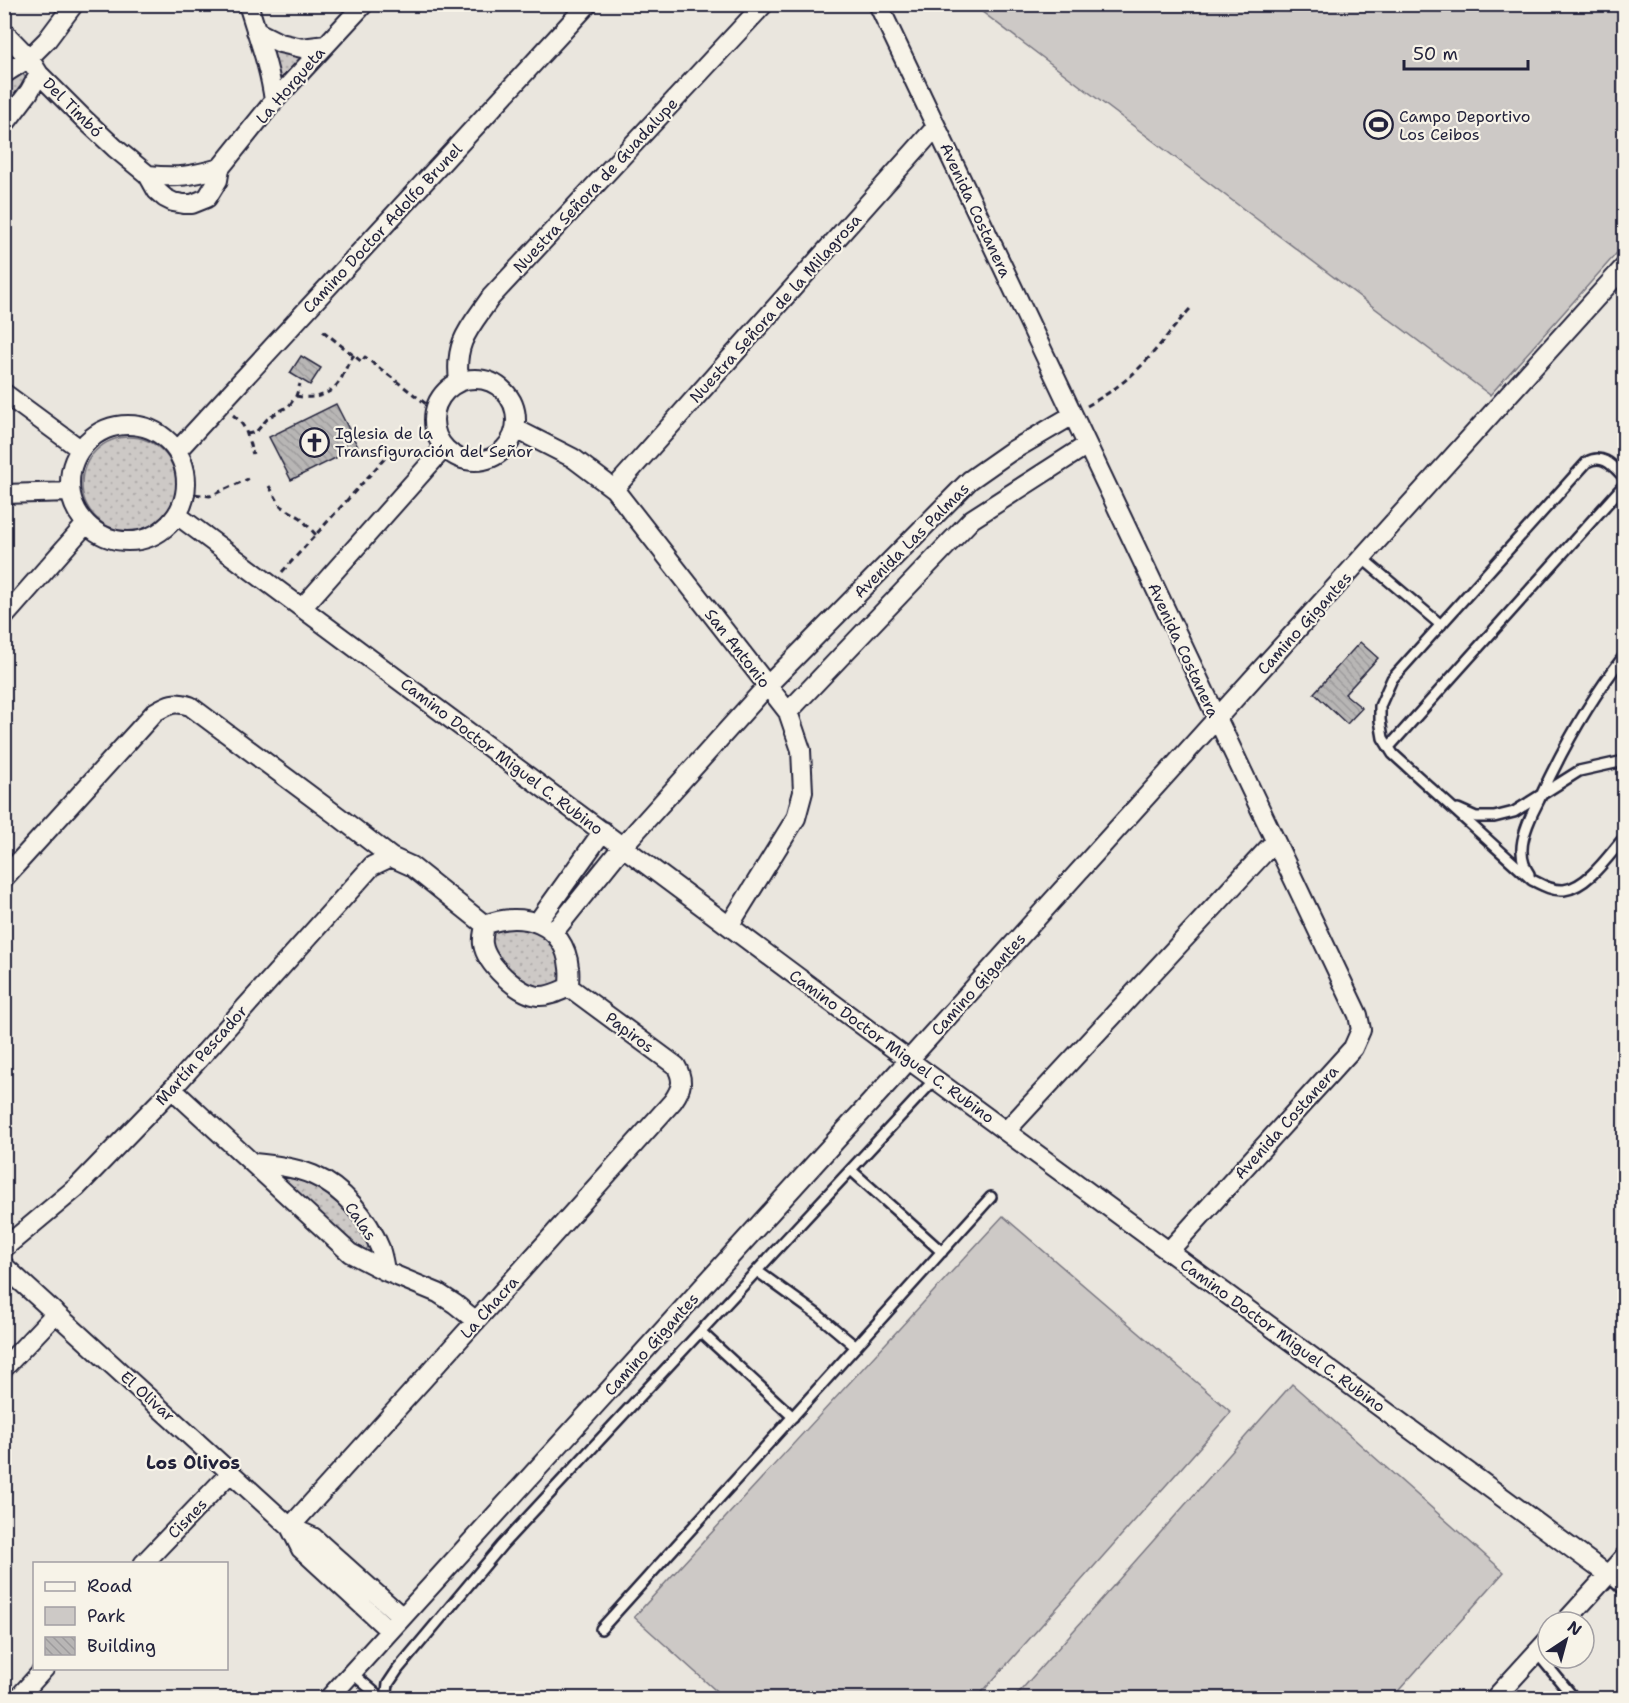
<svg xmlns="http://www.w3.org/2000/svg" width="1629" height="1703" font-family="'Shantell Sans',sans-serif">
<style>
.green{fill:url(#green-dots);stroke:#787680;stroke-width:1.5}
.pitch{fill:#cdc9c6;stroke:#787680;stroke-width:1.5}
.building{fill:url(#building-back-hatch);stroke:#22223b;stroke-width:1.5}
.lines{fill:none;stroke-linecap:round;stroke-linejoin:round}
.lane-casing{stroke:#22223b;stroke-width:14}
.street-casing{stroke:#22223b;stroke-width:22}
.path{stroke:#22223b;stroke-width:3;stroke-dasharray:6 4.5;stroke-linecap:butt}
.lane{stroke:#f7f3e8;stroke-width:9}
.street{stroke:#f7f3e8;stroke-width:18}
.labels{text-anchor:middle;stroke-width:4.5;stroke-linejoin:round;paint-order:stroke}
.street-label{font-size:16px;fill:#22223b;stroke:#f7f3e8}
.poi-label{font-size:16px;fill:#22223b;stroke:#f7f3e8;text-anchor:start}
.neighbourhood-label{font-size:18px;font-weight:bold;fill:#22223b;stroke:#f7f3e8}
</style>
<defs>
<pattern id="green-dots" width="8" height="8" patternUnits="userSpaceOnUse" patternTransform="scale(1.5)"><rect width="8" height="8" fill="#cdc9c6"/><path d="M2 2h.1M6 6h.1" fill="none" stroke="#b0acab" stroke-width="1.8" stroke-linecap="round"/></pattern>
<pattern id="building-back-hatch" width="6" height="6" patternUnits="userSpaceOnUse" patternTransform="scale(1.5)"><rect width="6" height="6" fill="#b8b6b5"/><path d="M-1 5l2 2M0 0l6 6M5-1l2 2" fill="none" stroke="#9e9c9d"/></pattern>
</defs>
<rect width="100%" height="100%" fill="#eae6de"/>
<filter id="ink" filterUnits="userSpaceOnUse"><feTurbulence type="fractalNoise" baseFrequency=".0167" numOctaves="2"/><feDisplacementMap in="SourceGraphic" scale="12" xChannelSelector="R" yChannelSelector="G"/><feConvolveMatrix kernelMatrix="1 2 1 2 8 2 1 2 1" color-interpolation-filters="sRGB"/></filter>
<g filter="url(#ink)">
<path class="green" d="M273,48l29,6 1,4 -24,25 -8,-34z
M22,73l4,5v5l-21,30v-25l10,-14z
M82 484a47 47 0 1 1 94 0a47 47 0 1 1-94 0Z
M594,858l1,6 -29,39 -5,2z
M507,923l39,11 14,23 2,21 -3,6 -5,3 -20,1 -36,-23 -10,-28 3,-6z
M280,1173l19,3 43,24 28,44 -4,6 -4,2 -4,-1 -79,-75z"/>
<path class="pitch" d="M973,5h651v240l-134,150z
M1003,1216l228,196 -254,286h-253l-90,-81z
M1292,1384l212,188 -112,126h-378z"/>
<path class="building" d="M301,356l20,12 -11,17 -20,-12z
M336,404l22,43 -67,33 -22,-43z
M1360,642l18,16 -33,36 17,14 -15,16 -33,-31z"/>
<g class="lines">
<defs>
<path id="lane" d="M1624,477c-11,-11 -21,-24 -37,-15l-195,217 -12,27v14l3,18 10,16 139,126c10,5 21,11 32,10 24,-3 45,-35 60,-52
M1362,558l79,67
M1389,747l235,-262
M1458,809l18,8h18l20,-5 65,-41 45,-10
M1529,874c-4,-6 -7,-14 -7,-22 -1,-15 10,-39 17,-52 23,-51 51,-100 85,-144
M851,1170l91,82
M757,1271l61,44 38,32
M701,1332l92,85
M1608,1575l16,15
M601,1629l390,-432
M1537,1653l37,45
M352,1673l29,25
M386,1698l2,-14 10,-15 104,-124 433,-466"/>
<path id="street" d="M248,4c10,33 22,64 26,97
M878,4l480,1011 3,15 -8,18 -184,203
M256,31l24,12 22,5 24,-3
M4,32l25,26 10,16 44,44 32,30 33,27 9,16 8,7 8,4 11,2h8l15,-6 11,-18 2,-12 54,-67 90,-97
M4,74l25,-16 18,-18 27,-36
M4,125l25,-33 10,-18
M148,175c30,3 43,1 72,-7
M434 420a41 41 0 1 1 82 0a41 41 0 1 1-82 0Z
M459,381c-5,-40 11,-53 32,-84l273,-293
M4,393l76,56
M70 483a58 58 0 1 1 116 0a58 58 0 1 1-116 0Z
M516,429l57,29 41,31 174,223 13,38 2,42 -7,26 -67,108
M177,451l411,-447
M614,489l322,-362
M4,494l66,-2
M177,515l732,545 699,515
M302,608l142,-160
M4,617l82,-93
M788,712l184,-193 115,-74
M4,878l151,-166c14,-8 19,-11 35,-6l149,111 52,40 20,9 74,59
M537,923l66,-92
M485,925c37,-15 80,-2 84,43 1,6 0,13 0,19
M485,925c-1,6 -3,13 -2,19 3,20 35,50 55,52 11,1 22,-5 31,-9
M553,933l70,-87 144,-160 203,-206 40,-28 63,-37
M172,1089l178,164 35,18 53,22 17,11 21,17
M1006,1131l269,-290
M254,1163c20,2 40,4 59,12 30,13 55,43 67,73 2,7 4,15 5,23
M4,1248l73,-61 95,-98 200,-223 19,-9
M4,1266l286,261 23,10 89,80
M4,1368l52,-55
M290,1527l186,-206 197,-220c9,-13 11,-21 3,-35l-107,-79
M290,1527l11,22 89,82
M143,1564l88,-92
M1565,1622l59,-65
M18,1698l27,-30
M329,1698l559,-615 736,-816
M1495,1698l53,-58"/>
</defs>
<use href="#lane" class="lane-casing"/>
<use href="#street" class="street-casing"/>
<path class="path" d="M323,331l39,31 3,-5 69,53
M296,396c19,4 37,-1 46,-19 4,-8 6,-15 12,-22
M1087,406c21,-12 40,-25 57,-43 16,-17 30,-37 46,-54
M233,415c16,13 13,21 20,39
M247,434l9,-2 13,-15 20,-11 7,-10 4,-12
M269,486l12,20 20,12 15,17
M185,493l25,3 38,-17
M282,572l105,-116"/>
<use href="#lane" class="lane"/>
<use href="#street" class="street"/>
</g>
</g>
<defs>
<symbol id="stadium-ring" viewBox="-11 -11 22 22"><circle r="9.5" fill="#f7f3e8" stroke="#22223b" stroke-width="1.5"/><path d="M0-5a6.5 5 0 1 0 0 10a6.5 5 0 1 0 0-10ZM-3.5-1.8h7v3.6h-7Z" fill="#22223b"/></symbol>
<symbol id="church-ring" viewBox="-11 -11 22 22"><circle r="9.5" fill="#f7f3e8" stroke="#22223b" stroke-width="1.5"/><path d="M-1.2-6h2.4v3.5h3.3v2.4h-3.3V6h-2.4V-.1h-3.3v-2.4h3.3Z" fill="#22223b"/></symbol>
</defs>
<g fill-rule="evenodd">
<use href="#stadium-ring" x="1362" y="108" width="33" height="33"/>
<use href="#church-ring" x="298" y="426" width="33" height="33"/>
</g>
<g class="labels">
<g class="street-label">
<text transform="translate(290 85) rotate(-49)" y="6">La Horqueta</text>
<text transform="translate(73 107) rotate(45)" y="6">Del Timbó</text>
<text transform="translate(595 185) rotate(-47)" y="6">Nuestra Señora de Guadalupe</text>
<text transform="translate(976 210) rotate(65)" y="6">Avenida Costanera</text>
<text transform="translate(382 228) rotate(-47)" y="6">Camino Doctor Adolfo Brunel</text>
<text transform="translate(775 308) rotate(-48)" y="6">Nuestra Señora de la Milagrosa</text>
<text transform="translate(911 540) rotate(-45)" y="6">Avenida Las Palmas</text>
<text transform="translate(1304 623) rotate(-48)" y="6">Camino Gigantes</text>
<text transform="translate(738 648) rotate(52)" y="6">San Antonio</text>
<text transform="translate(1184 650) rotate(65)" y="6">Avenida Costanera</text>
<text transform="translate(502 756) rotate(37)" y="6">Camino Doctor Miguel C. Rubino</text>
<text transform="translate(978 984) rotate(-48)" y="6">Camino Gigantes</text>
<text transform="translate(630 1032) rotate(37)" y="6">Papiros</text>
<text transform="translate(892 1046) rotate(36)" y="6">Camino Doctor Miguel C. Rubino</text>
<text transform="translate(201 1055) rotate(-48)" y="6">Martín Pescador</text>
<text transform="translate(1286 1122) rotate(-48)" y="6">Avenida Costanera</text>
<text transform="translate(361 1221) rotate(56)" y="6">Calas</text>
<text transform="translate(489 1307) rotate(-48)" y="6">La Chacra</text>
<text transform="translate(1283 1335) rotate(36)" y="6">Camino Doctor Miguel C. Rubino</text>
<text transform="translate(651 1344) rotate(-48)" y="6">Camino Gigantes</text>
<text transform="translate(148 1396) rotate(42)" y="6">El Olivar</text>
<text transform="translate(187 1518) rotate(-46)" y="6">Cisnes</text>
</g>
<g class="poi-label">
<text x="1399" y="122">Campo Deportivo<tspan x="1399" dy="18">Los Ceibos</tspan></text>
<text x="335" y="439">Iglesia de la<tspan x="335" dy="18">Transfiguración del Señor</tspan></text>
</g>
<g class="neighbourhood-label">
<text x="193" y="1469">Los Olivos</text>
</g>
</g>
<rect width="1629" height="1703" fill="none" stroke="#f7f3e8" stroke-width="24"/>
<rect x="12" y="12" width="1605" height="1679" fill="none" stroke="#22223b" stroke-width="2" filter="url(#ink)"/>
<rect x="33" y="1562" width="195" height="108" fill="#f7f3e8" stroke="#a29fa3" stroke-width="1.5"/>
<rect x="45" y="1582" width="30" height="9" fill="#f7f3e8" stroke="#a29fa3" stroke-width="1.5"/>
<text x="87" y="1592" font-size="18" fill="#22223b">Road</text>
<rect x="45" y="1607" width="30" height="18" fill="#cdc9c6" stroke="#a29fa3" stroke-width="1.5"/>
<text x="87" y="1622" font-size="18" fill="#22223b">Park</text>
<rect x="45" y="1637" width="30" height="18" fill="url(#building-back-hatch)" stroke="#a29fa3" stroke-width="1.5"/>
<text x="87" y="1652" font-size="18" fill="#22223b">Building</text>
<g transform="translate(1566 1640) rotate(36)"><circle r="28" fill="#f7f3e8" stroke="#a29fa3" stroke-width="1.5"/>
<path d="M0-4.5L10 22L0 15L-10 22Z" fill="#22223b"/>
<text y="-9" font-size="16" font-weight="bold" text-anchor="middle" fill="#22223b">N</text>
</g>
<path d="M1404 60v9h124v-9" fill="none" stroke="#22223b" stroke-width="3"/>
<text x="1413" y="60" font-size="18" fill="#22223b" stroke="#f7f3e8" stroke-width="4.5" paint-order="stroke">50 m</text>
</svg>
